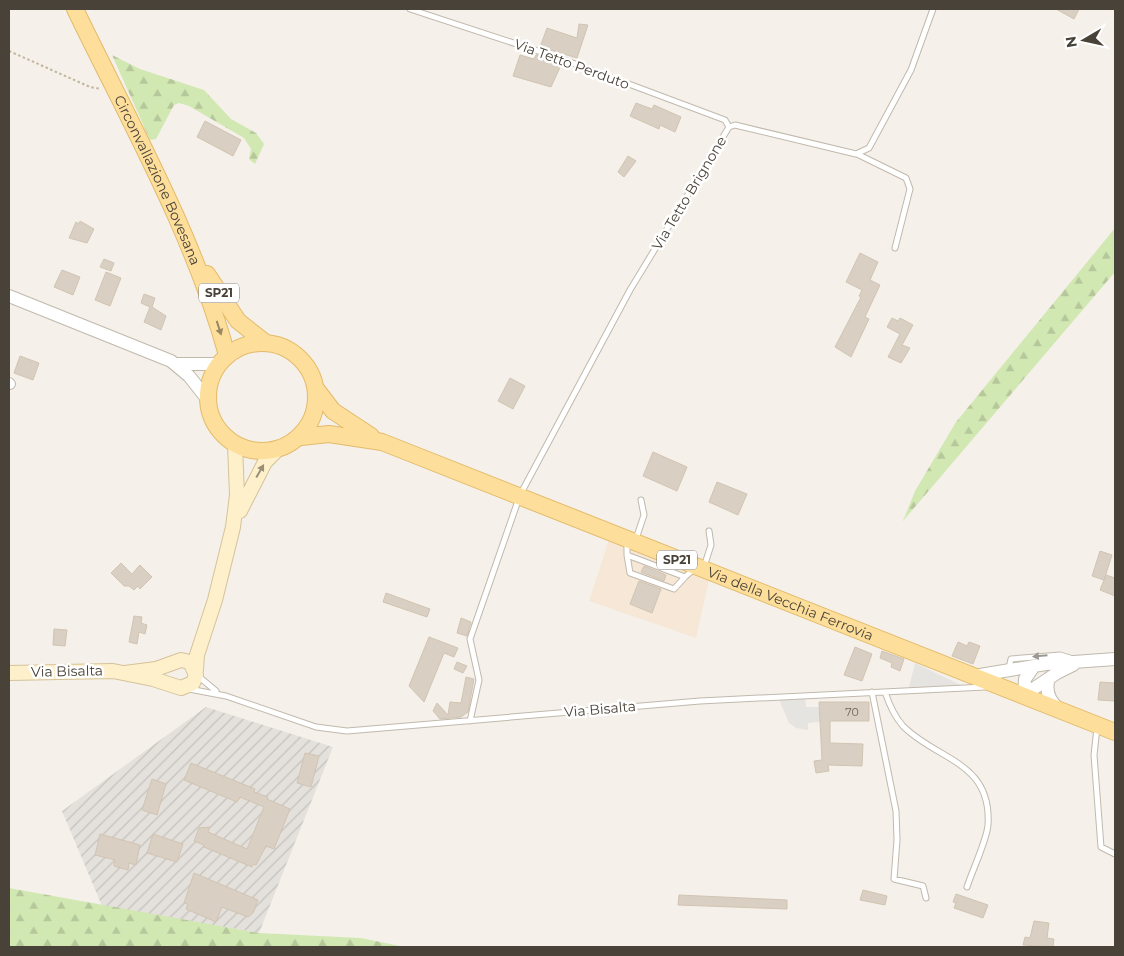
<svg xmlns="http://www.w3.org/2000/svg" width="1124" height="956" font-family="Montserrat,sans-serif">
<style>
.commercial{fill:#f6e7d6}
.industrial{fill:url(#industrial-furrows)}
.forest{fill:url(#forest-firs)}
.parking{fill:#e6e4e1}
.building{fill:#d9cfc2;stroke:#d1c4b2}
.lines{fill:none;stroke-linecap:round;stroke-linejoin:round}
.service-casing{stroke:#c0b9ac;stroke-width:7}
.minor-casing{stroke:#c0b9ac;stroke-width:12}
.tertiary-casing{stroke:#c0b9ac;stroke-width:14}
.secondary-casing{stroke:#d4c39a;stroke-width:16}
.primary-casing{stroke:#e3bb6a;stroke-width:18}
.path{stroke:#c2b49e;stroke-width:2;stroke-dasharray:2.5 2.5;stroke-linecap:butt}
.service{stroke:#fff;stroke-width:5}
.minor{stroke:#fff;stroke-width:10}
.tertiary{stroke:#fff;stroke-width:12}
.secondary{stroke:#fef0cb;stroke-width:14}
.primary{stroke:#fdde9b;stroke-width:16}
.oneway{fill:#9a8865}
.oneway2{fill:#9a907a}
.oneway3{fill:#9b9792}
.labels{text-anchor:middle;stroke-width:5;stroke-linejoin:round;paint-order:stroke}
.number-label{font-size:11px;fill:#6d655a}
.shield{fill:#fff;stroke:#807b74;stroke-width:1}
.shield-label{font-size:12px;font-weight:bold;fill:#494238}
.street-label{font-size:14px;fill:#494238;stroke:#fff}
</style>
<defs>
<pattern id="industrial-furrows" width="10" height="10" patternUnits="userSpaceOnUse" patternTransform="scale(1.25)"><rect width="10" height="10" fill="#e4e0db"/><path d="M-1 1l2-2M0 10L10 0M9 11l2-2" fill="none" stroke="#c5c1bd"/></pattern>
<pattern id="forest-firs" width="22" height="20" patternUnits="userSpaceOnUse" patternTransform="scale(1.25)"><rect width="22" height="20" fill="#d2e8b3"/><path d="M5 1l3.5 6h-7zM16 11l3.5 6h-7z" fill="#b6c89b"/></pattern>
</defs>
<rect width="100%" height="100%" fill="#f5f1ea"/>
<path class="commercial" d="M609,540l100,40 -13,58 -107,-37z"/>
<path class="industrial" d="M206,707l127,40 -74,186 -157,-27 -40,-95z"/>
<path class="forest" d="M112,55l28,14 64,21 27,29 25,14 8,11 -9,20 -6,-5 2,-10 -7,-11 -55,-32 -10,-3 -5,2 -18,34 -6,1z
M1115,228v44l-212,249 12,-30 41,-69z
M9,888l250,45 102,5 44,9h-396z"/>
<path class="parking" d="M915,663l52,25 -59,3z
M805,695l1,12h13l1,15 -12,1v7l-12,-2 -7,-5 -11,-26z"/>
<path class="building" d="M1056,9h23l-5,10z
M579,24l9,1 -11,33 -37,-11 7,-19 30,10z
M520,55l14,4 2,-4 26,8 -11,24 -38,-11z
M636,103l16,6 2,-4 27,12 -6,15 -15,-7 -1,4 -29,-13z
M205,121l36,19 -8,16 -36,-19z
M628,156l8,5 -12,16 -6,-5z
M80,221l14,8 -7,14 -18,-5 7,-16 3,2z
M860,253l18,9 -8,18 10,5 -15,32 4,2 -18,38 -16,-10 26,-50 -2,-1 3,-6 -16,-8z
M104,259l10,4 -3,8 -11,-4z
M62,270l18,7 -7,18 -19,-8z
M106,272l15,6 -11,28 -15,-6z
M144,294l11,4 -3,9 14,9 -5,14 -17,-8 6,-15 -9,-4z
M892,318l6,3 2,-3 13,7 -11,20 8,3 -9,15 -13,-6 12,-23 -13,-7z
M20,356l19,7 -6,17 -19,-7z
M510,378l15,8 -12,23 -15,-8z
M653,452l34,15 -10,24 -34,-15z
M717,482l30,12 -9,21 -29,-13z
M1100,551l12,4 -8,25 -12,-4z
M121,563l11,11 8,-9 12,12 -12,12 -2,-3 -4,4 -5,-4h-5l-13,-13z
M644,566l22,9 -2,6 -23,-9z
M1106,575l9,3v18l-15,-6z
M639,581l22,8 -9,24 -22,-9z
M386,593l44,16 -3,8 -44,-15z
M134,616l8,1 -1,6 6,2 -2,9 -6,-2 -2,12 -8,-2z
M461,618l10,4 -4,14 -10,-3z
M54,629l13,1 -2,16 -12,-1z
M429,637l29,11 -4,9 -10,-4 -20,49 -15,-16z
M958,642l9,4 2,-4 11,4 -7,18 -21,-8z
M855,647l17,7 -10,27 -18,-6z
M882,651l22,8 -4,12 -9,-4 1,-4 -12,-5z
M457,662l10,4 -4,7 -9,-4z
M466,677l8,2 -6,33 -7,5 -21,2 -7,-8 4,-8 11,12 2,-13 11,1z
M1100,682l15,1v18l-17,-1z
M819,702h50v19h-39v22l33,1 -1,22 -34,-1 1,6 -13,2 -2,-12 8,-1z
M305,753l14,3 -8,31 -14,-4z
M191,763l64,26 -1,3 14,5 -1,2 23,10 -16,40 -8,-3 -10,19 -3,-1 -1,3 -48,-20v-2l-10,-4 5,-13 11,-1 -2,5 39,17 17,-42 -24,-10 -3,5 -53,-22z
M152,779l14,5 -9,31 -15,-5z
M100,834l40,11 -4,20 -7,-2 -1,7 -14,-4 1,-6 -20,-5z
M153,834l30,10 -6,18 -30,-9z
M194,873l64,27 -5,13 -5,4 -26,-10 -6,15 -30,-13 2,-5 -4,-1z
M863,890l24,6 -2,9 -25,-5z
M956,894l32,11 -5,13 -29,-10 2,-5 -3,-1z
M679,895l108,5v9l-109,-4z
M1034,921l15,2 -2,15 7,1 -1,8 -30,-2 2,-8 5,1z"/>
<g class="lines">
<defs>
<path id="service" d="M410,9l152,50 163,61 4,7
M857,154l49,24 4,11 -15,59
M636,539l8,-24 -3,-15
M627,542v13l58,22 9,-8
M627,555l3,18 44,16 11,-12
M704,567l7,-22 -2,-14
M1009,668l2,-9 49,-4 10,3
M198,676l18,15
M189,689l37,7 90,31 31,4 353,-30 285,-14
M872,692l24,119 1,29 -3,39 29,7 3,12
M885,692c4,12 9,24 18,34 33,34 89,35 85,99 -1,15 -16,46 -21,62
M470,721l9,-41 -9,-41 50,-144 110,-205 99,-163 6,-2 121,29 13,-6 42,-78 22,-61
M1097,728l-3,27 7,92 14,7"/>
<path id="minor" d="M9,383l1,1"/>
<path id="tertiary" d="M9,296l162,65 18,15 19,24
M176,364h44
M974,676l72,-12 69,-5
M1049,678c-4,12 -1,22 10,31
M1024,695l33,-22 16,-8
M1024,695l1,-16 9,-13"/>
<path id="secondary" d="M240,511l25,-49 12,-12
M196,670l1,-15 18,-55 18,-73 4,-32 -2,-50
M9,673l104,-2 40,8 28,9 12,-5 3,-8 -6,-13 -9,-2 -25,9 -31,4"/>
<g id="primary">
<path id="s1" d="M75,9c54,112 119,226 152,346"/>
<path d="M207,274l31,47 28,22"/>
<circle cx="262" cy="397" r="54"/>
<path d="M317,390l16,21 38,25"/>
<path id="s2" d="M301,437l28,-3 53,8 733,290"/>
</g>
</defs>
<use href="#service" class="service-casing"/>
<use href="#minor" class="minor-casing"/>
<use href="#tertiary" class="tertiary-casing"/>
<use href="#secondary" class="secondary-casing"/>
<use href="#primary" class="primary-casing"/>
<path class="path" d="M9,51l81,36 11,2"/>
<use href="#service" class="service"/>
<use href="#minor" class="minor"/>
<use href="#tertiary" class="tertiary"/>
<use href="#secondary" class="secondary"/>
<use href="#primary" class="primary"/>
</g>
<defs><path id="oneway-solid" d="M-6-.8H1V-3.2L6.5 0L1 3.2V.8H-6Z" transform="scale(1.25)"/></defs>
<use class="oneway" href="#oneway-solid" transform="translate(219 328) rotate(72)"/>
<use class="oneway2" href="#oneway-solid" transform="translate(260 471) rotate(-60)"/>
<use class="oneway3" href="#oneway-solid" transform="translate(1040 656) rotate(175)"/>
<g class="labels">
<g class="number-label">
<text x="852" y="716">70</text>
</g>
<g class="shield">
<rect x="199" y="283.5" width="40" height="19" rx="4"/>
<rect x="657" y="550.5" width="40" height="19" rx="4"/>
</g>
<g class="shield-label">
<text x="219" y="297">SP21</text>
<text x="677" y="564">SP21</text>
</g>
<g class="street-label">
<text transform="translate(572 64) rotate(20)" y="5">Via Tetto Perduto</text>
<text dy="5" stroke="none"><textPath href="#s1" startOffset="190">Circonvallazione Bovesana</textPath></text>
<text transform="translate(689 193) rotate(-59)" y="5">Via Tetto Brignone</text>
<text dy="5" stroke="none"><textPath href="#s2" startOffset="521">Via della Vecchia Ferrovia</textPath></text>
<text transform="translate(67 671) rotate(-1)" y="5">Via Bisalta</text>
<text transform="translate(600 709) rotate(-5)" y="5">Via Bisalta</text>
</g>
</g>
<rect width="1124" height="956" fill="none" stroke="#494238" stroke-width="20"/>
<g transform="translate(1084 40) rotate(261)" stroke="#ffffff" stroke-width="4" paint-order="stroke">
<path d="M0-4L9 19L0 12L-9 19Z" fill="#494238"/>
<text y="-8" font-size="14" font-weight="bold" text-anchor="middle" fill="#494238">N</text>
</g>
</svg>
